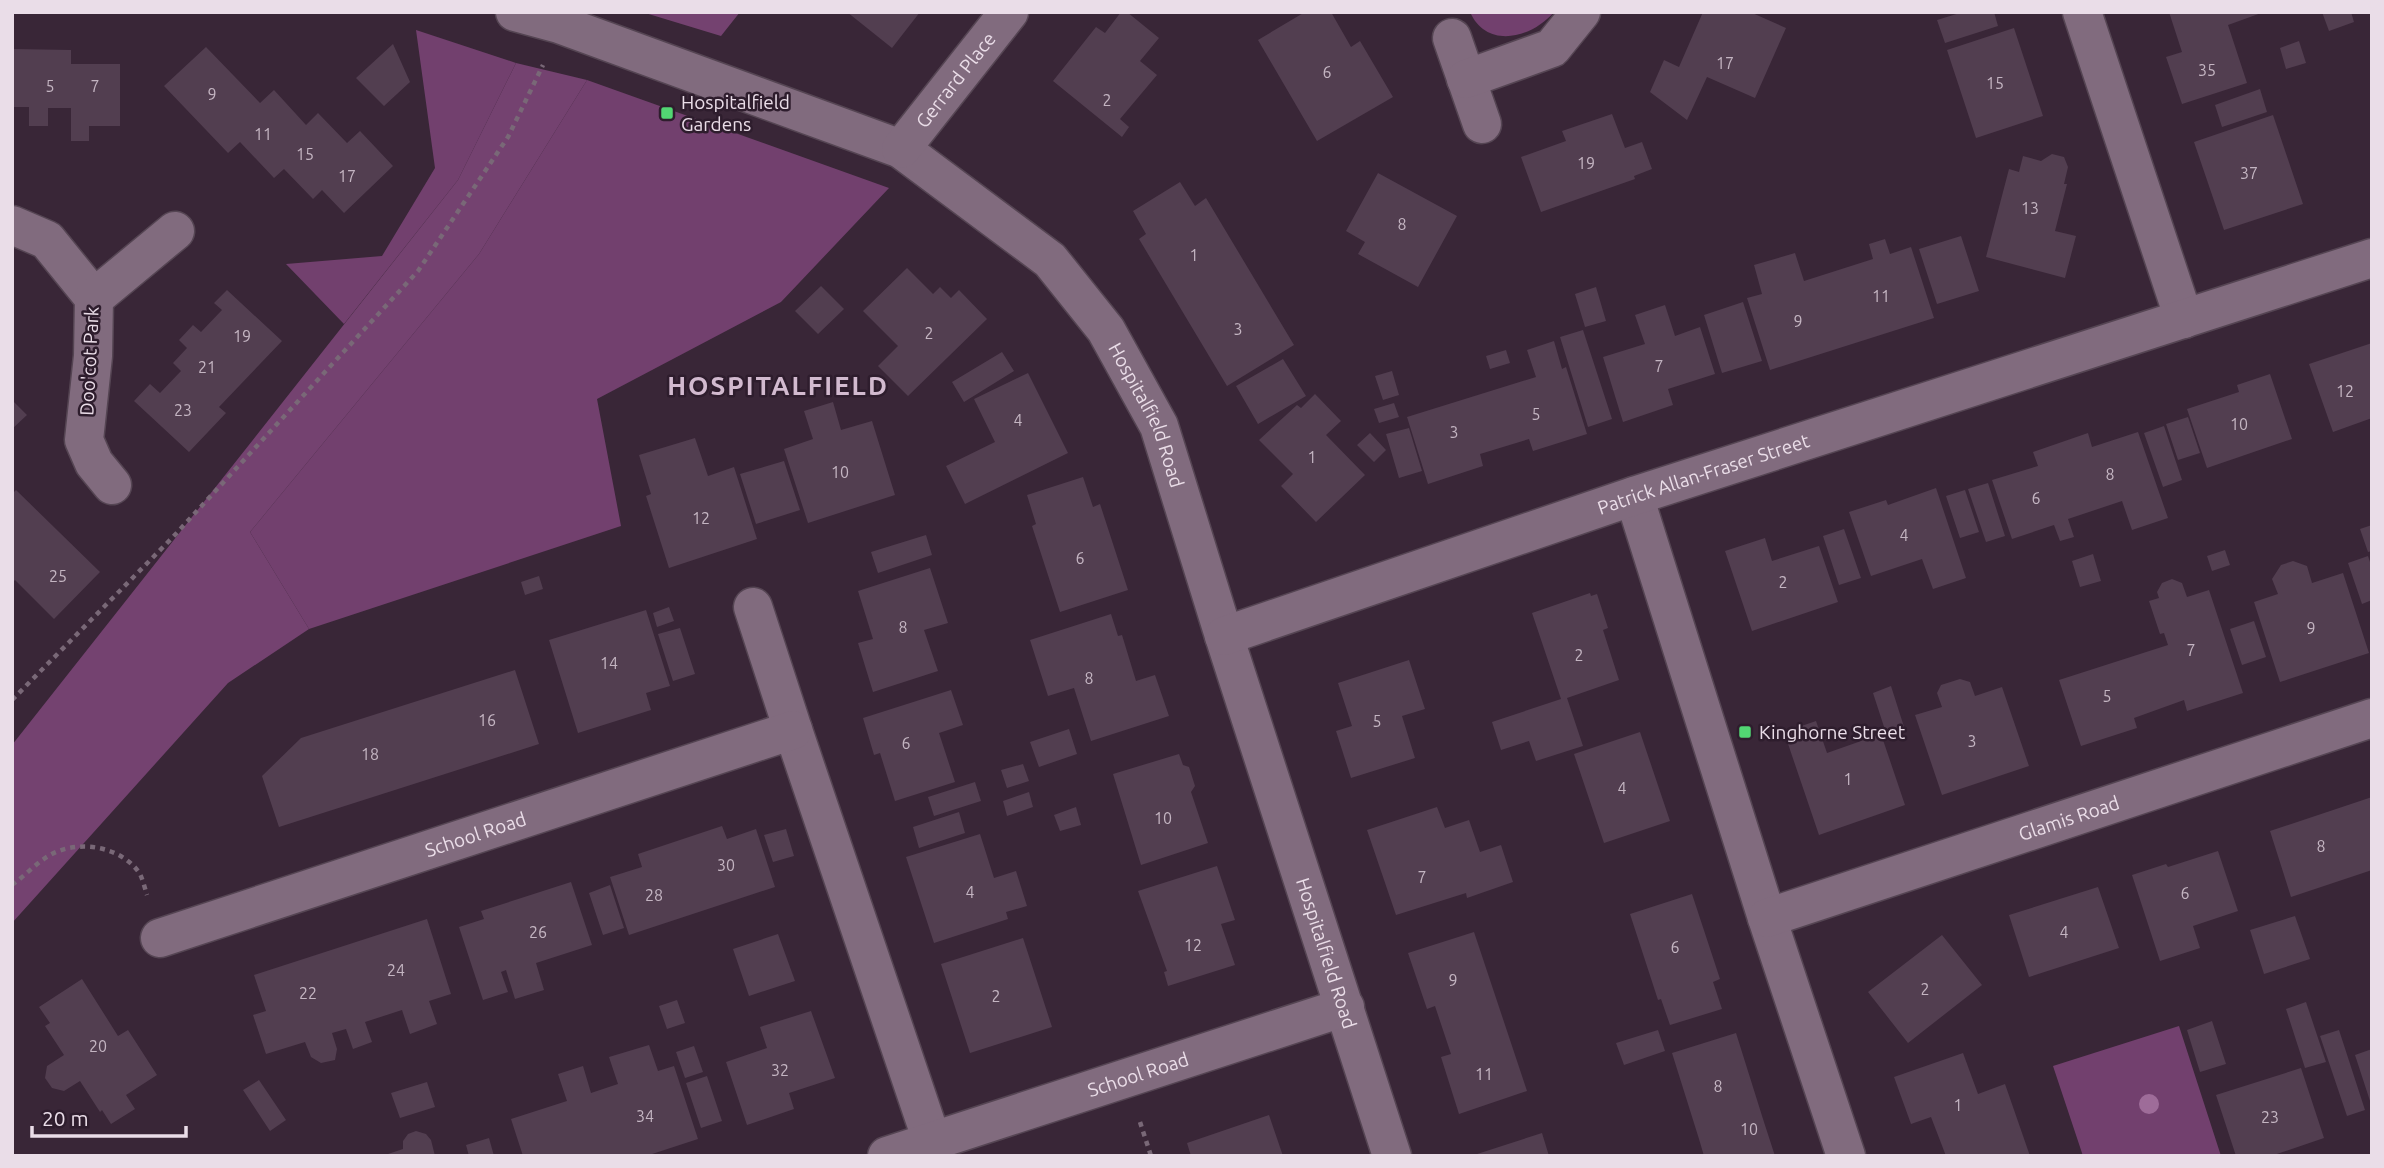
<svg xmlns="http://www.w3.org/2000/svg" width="2384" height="1168" font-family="Ubuntu,sans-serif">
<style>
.green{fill:#72406e}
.forest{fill:#744270}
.building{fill:#523e50}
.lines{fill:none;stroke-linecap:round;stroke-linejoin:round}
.street-casing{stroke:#554553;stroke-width:41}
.path{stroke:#796877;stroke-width:4.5;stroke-dasharray:5 5;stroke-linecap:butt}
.street{stroke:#816b7e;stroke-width:38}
.tree{fill:#9e6c99}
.poi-dot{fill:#52d673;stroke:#2e1d2d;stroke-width:2.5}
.labels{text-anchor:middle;stroke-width:5;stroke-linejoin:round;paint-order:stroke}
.number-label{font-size:16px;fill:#c4b5c2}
.street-label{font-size:19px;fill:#eadde8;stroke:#2e1d2d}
.poi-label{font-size:19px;fill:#eadde8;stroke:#2e1d2d;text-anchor:start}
.district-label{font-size:26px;font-weight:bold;letter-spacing:2px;fill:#d2bacf;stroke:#2e1d2d}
</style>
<rect width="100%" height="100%" fill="#392637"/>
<path class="green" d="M1470,12h84c-22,26 -67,38 -84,0z
M416,30l100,33 -58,117 -114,144 -58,-60 96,-8 53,-88z
M587,80l302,108 -108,114 -184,97 24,127 -312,103 -59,-97 229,-278z
M2179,1026l42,130h-138l-30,-90z"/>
<path class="forest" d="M642,12h98l-19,24z
M516,63l71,17 -108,174 -229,278 59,97 -81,54 -216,240v-178l446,-565z"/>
<path class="building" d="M847,12h73l-28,36z
M1121,12h6l32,26 -19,23 17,14 -37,44 9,8 -7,10 -69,-56 43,-54 9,6z
M1305,12h26l20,35 9,-6 33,56 -76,44 -59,-101z
M1703,12h47l36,16 -31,70 -48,-21 -20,43 -37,-28 14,-32 15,7z
M1963,12h31l4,14 -53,17 -8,-23z
M2169,12h95l-36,13 19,58 -65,21 -16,-47 16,-5z
M2322,12h29l3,10 -25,9z
M2014,28l29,88 -67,22 -29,-88z
M2299,41l7,22 -20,6 -6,-21z
M393,44l17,38 -26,24 -28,-28z
M206,47l54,56 14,-13 32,35 12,-12 29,30 13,-12 33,35 -49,47 -22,-23 -9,9 -29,-30 -10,9 -34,-36 -12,11 -64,-67z
M12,49l59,1v14h49v62h-31v15h-18v-33h-23v18h-19v-19h-17z
M2260,89l7,23 -45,15 -7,-22z
M1612,114l13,34 17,-6 10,27 -18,7 1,3 -94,33 -20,-55 45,-16 -4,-10z
M2273,115l30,89 -79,26 -30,-88z
M2052,154l12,3 4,10 -4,17h3l-12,47 21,5 -11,42 -79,-21 23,-88 10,3 4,-16 18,5z
M1378,173l79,43 -39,71 -60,-33 7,-12 -19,-11z
M1180,182l15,24 11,-8 88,147 -67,41 -88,-147 7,-5 -13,-23z
M1961,236l18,55 -42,13 -18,-55z
M1885,239l5,15 21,-7 23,71 -164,52 -23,-72 15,-4 -8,-29 41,-12 9,28 69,-22 -4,-15z
M907,268l26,26 7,-7 11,11 8,-8 28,29 -79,77 -30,-30 20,-20 -35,-35z
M821,286l23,23 -26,25 -23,-23z
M1596,287l10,34 -21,6 -10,-33z
M227,290l55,51 -63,66 7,6 -37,39 -55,-51 16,-17 10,9 21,-22 -8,-8 14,-15 -8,-8 14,-15 8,7 21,-22 -8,-7z
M1743,302l19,59 -40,12 -18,-58z
M1665,305l10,31 25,-9 15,47 -47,15 5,16 -50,17 -20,-65 42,-13 -10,-29z
M1583,330l29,89 -24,8 -28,-90z
M1554,341l8,28 4,-2 21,67 -54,17 -4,-12 -49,15 3,12 -55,18 -21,-67 129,-40 -9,-27z
M2372,343v75l-39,14 -24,-68z
M1506,350l4,13 -20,6 -4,-13z
M1002,352l12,19 -50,31 -12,-20z
M1283,359l23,37 -48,28 -22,-38z
M1392,371l7,24 -16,5 -8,-24z
M1028,373l40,80 -103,51 -19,-38 49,-24 -21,-43z
M2270,374l22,65 -85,29 -20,-59 52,-17 -2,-7z
M1315,394l26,27 -15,14 39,40 -49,47 -35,-36 12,-12 -34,-34 38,-35 4,3z
M12,400l15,15 -15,14z
M833,402l8,28 31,-9 23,74 -87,28 -24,-74 29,-10 -9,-28z
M1394,403l5,14 -20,6 -5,-14z
M2188,417l12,36 -22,7 -12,-36z
M2164,426l18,54 -19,7 -19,-54z
M1409,428l13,43 -23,7 -13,-44z
M2138,432l30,86 -36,12 -10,-29 -54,18 6,18 -14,4 -6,-16 -42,14 -20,-59 46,-14 -5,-14 55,-19 4,14z
M1370,433l16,17 -12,12 -17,-17z
M695,438l13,38 26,-9 23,72 -88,29 -23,-72 5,-2 -12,-39z
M784,461l16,49 -44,14 -16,-50z
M1083,477l10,30 7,-3 28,86 -68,22 -28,-86 4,-2 -9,-29z
M1988,483l17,53 -19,6 -18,-53z
M1936,488l30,90 -33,11 -11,-30 -51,17 -22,-64 37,-12 2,5z
M16,490l84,82 -46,47 -39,-39 -3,3v-89z
M1965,490l14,42 -19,6 -14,-42z
M2372,525v26l-4,1 -8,-23z
M1844,529l17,49 -22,7 -16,-49z
M926,535l6,20 -54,18 -7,-21z
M1765,538l7,23 47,-15 19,56 -86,29 -27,-80z
M2225,550l5,15 -18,6 -5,-15z
M2093,554l8,27 -21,6 -8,-26z
M2368,556l4,12v32l-10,4 -14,-41z
M2293,561l14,5 5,17 31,-10 26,80 -89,29 -26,-80 24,-8 -6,-15 9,-14z
M930,568l18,55 -24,7 14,41 -65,21 -15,-49 15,-4 -15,-48z
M539,576l4,13 -18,6 -4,-13z
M2172,579l10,4 5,14 22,-7 34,103 -56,18 -3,-11 -50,18 3,10 -56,18 -22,-66 109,-35 -4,-12 -4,1 -11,-33 10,-3 -2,-6 5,-9z
M1590,593l1,3 6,-2 11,34 -5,2 16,50 -52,18 16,48 -47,15 -7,-20 -28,9 -9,-28 69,-23 -29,-86z
M669,607l5,14 -17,6 -4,-14z
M646,610l24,76 -24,7 5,17 -73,23 -29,-93z
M1111,614l7,22 4,-1 14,46 19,-6 14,41 -78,25 -17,-53 -26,8 -18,-56z
M2254,621l12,36 -24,8 -12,-36z
M680,628l15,46 -22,7 -15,-47z
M1409,660l16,49 -23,7 13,42 -64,20 -15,-47 16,-5 -14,-43z
M515,670l24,74 -260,83 -17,-51 39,-38z
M1960,679l10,3 5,14 27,-9 27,79 -87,29 -27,-80 27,-8 -5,-14 4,-8z
M1891,686l14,44 -18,6 -14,-43z
M951,690l12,35 -24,8 16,49 -60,19 -15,-48 -6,2 -11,-37z
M1816,721l11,32 54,-19 24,71 -86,30 -35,-103z
M1069,729l8,25 -38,13 -9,-25z
M1640,732l30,89 -66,22 -30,-89z
M1179,754l4,11 6,2 6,19 -4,6 17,51 -67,22 -28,-91z
M1023,764l6,17 -22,7 -6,-18z
M975,782l6,19 -47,15 -6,-19z
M1029,792l4,15 -26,9 -4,-15z
M2372,797v73l-81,27 -21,-66z
M1076,807l5,18 -21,6 -6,-16z
M1437,807l8,21 24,-8 11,32 21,-7 12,37 -46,16 -1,-5 -70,22 -29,-85z
M959,812l6,21 -46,15 -6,-21z
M722,826l5,13 29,-10 19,58 -146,48 -19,-58 32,-10 -4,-13z
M786,829l8,27 -21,6 -9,-27z
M980,834l14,44 22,-7 11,35 -21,6 2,7 -74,24 -28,-86z
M2218,851l20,60 -45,15 7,22 -40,13 -28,-86 34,-11 2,3z
M1217,866l18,54 -14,4 14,41 -67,21 -4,-14 3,-1 -29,-80z
M571,882l21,63 -56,18 8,27 -29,9 -9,-29 -5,2 7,20 -25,8 -24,-73 25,-8 -3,-8z
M610,885l14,43 -21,7 -14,-42z
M2098,887l21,61 -90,29 -20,-62z
M1692,894l28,85 -7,3 9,27 -52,16 -9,-26 -3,1 -28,-86z
M2295,916l15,43 -46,15 -14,-44z
M427,919l24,75 -22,7 8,23 -27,10 -8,-24 -37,12 7,20 -19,7 -7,-20 -14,4 5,16 -2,11 -14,3 -10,-6 -6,-15 -39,12 -13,-39 13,-4 -12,-36z
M1474,932l53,159 -68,23 -18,-57 10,-3 -16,-48 -8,3 -19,-56z
M778,934l17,47 -46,15 -16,-47z
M1942,935l40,50 -74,58 -40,-51z
M1023,938l29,89 -82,26 -29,-89z
M82,979l36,57 10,-6 29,45 -31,20 9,14 -24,15 -9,-14 -2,2 -20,-31 -16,10 -12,-3 -7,-10 2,-12 17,-11 -19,-29 5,-3 -11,-16z
M677,1000l8,23 -18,6 -8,-23z
M2306,1002l20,60 -21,6 -19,-59z
M811,1011l24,67 -46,15 5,16 -47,16 -21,-63 41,-14 -7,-21z
M2212,1021l14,43 -26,8 -13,-42z
M1658,1030l7,21 -41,14 -8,-22z
M2339,1030l26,80 -18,6 -27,-80z
M1736,1033l27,86 12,37h-71l-5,-17 -27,-86z
M649,1045l9,26 16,-5 24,73 -52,17h-123l-12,-37 56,-18 -9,-27 25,-8 8,27 27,-9 -9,-27z
M694,1046l9,26 -18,6 -9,-26z
M2372,1049v55h-1l-16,-49z
M1963,1053l15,41 27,-10 25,72h-84l-15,-39 -20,7 -17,-47z
M2301,1068l23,70 -53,18h-35l-20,-61z
M707,1076l15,45 -21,7 -15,-45z
M259,1080l27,40 -16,11 -27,-41z
M427,1082l8,25 -35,11 -9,-25z
M1269,1115l14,41h-92l-4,-13z
M416,1131l10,3 5,6 4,16h-53l21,-7v-8l5,-7z
M1542,1133l7,23h-75v-1z
M489,1138l5,18h-25l-3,-11z"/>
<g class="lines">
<defs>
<g id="street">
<path id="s1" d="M515,12l44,12 342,125 149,111 56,70 53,96 65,210 168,520"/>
<path d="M2082,12l102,307"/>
<path d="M1452,38l30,86"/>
<path d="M1466,79l86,-31 29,-36"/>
<path id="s2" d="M901,149l108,-137"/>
<path d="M12,225l35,15 47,58 -1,58 -9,84 10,23 18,22"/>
<path d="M94,298l81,-67"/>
<path d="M1634,496l133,422 79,238"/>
<path d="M753,607l40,123 139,411"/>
<path id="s3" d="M1224,636l410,-140 738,-238"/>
<path id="s4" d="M1767,918l605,-200"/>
<path id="s5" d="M160,938l633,-208"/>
<path id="s6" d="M887,1156l458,-149"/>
</g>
</defs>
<use href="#street" class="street-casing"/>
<path class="path" d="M12,700l161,-163 245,-266 90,-134 35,-72
M12,885c14,-10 29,-27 44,-33 28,-12 67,-4 84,22 3,6 5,15 7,21
M1140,1122l11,34"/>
<use href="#street" class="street"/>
</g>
<circle class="tree" cx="2149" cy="1104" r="10"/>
<g class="poi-dot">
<rect x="660" y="106" width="14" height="14" rx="3.5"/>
<rect x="1738" y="725" width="14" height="14" rx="3.5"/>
</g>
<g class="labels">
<g class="number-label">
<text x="1725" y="69">17</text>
<text x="2207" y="76">35</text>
<text x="1327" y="78">6</text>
<text x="1995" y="89">15</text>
<text x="50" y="92">5</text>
<text x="95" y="92">7</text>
<text x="212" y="100">9</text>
<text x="1107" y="106">2</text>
<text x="263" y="140">11</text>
<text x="305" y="160">15</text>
<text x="1586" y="169">19</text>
<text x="2249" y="179">37</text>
<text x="347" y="182">17</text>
<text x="2030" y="214">13</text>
<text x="1402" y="230">8</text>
<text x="1194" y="261">1</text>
<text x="1881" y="302">11</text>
<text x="1798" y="327">9</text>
<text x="1238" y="335">3</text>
<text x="929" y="339">2</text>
<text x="242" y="342">19</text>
<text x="1659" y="372">7</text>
<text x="207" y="373">21</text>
<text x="2345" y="397">12</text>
<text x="183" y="416">23</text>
<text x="1536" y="420">5</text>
<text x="1018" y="426">4</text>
<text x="2239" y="430">10</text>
<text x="1454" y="438">3</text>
<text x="1312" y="463">1</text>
<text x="840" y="478">10</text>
<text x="2110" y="480">8</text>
<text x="2036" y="504">6</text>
<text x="701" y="524">12</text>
<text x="1904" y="541">4</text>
<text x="1080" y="564">6</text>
<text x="58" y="582">25</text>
<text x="1783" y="588">2</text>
<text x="903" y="633">8</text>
<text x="2311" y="634">9</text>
<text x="2191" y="656">7</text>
<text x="1579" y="661">2</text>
<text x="609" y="669">14</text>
<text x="1089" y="684">8</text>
<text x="2107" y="702">5</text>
<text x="487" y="726">16</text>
<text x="1377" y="727">5</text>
<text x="1972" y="747">3</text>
<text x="906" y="749">6</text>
<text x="370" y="760">18</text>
<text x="1848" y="785">1</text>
<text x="1622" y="794">4</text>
<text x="1163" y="824">10</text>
<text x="2321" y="852">8</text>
<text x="726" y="871">30</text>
<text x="1422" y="883">7</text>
<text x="970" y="898">4</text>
<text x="2185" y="899">6</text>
<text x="654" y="901">28</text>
<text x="538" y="938">26</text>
<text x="2064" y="938">4</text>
<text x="1193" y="951">12</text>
<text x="1675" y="953">6</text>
<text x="396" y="976">24</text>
<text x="1453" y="986">9</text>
<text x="1925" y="995">2</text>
<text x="308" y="999">22</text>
<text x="996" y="1002">2</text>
<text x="98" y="1052">20</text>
<text x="780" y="1076">32</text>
<text x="1484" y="1080">11</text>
<text x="1718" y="1092">8</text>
<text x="1958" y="1111">1</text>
<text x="645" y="1122">34</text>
<text x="2270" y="1123">23</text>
<text x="1749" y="1135">10</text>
</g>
<g class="street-label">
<text dy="7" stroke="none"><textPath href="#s2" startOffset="88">Gerrard Place</textPath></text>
<text transform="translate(89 361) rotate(-87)" y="7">Doo'cot Park</text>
<text dy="7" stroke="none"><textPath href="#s1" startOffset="780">Hospitalfield Road</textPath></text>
<text dy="7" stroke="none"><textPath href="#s3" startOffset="506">Patrick Allan-Fraser Street</textPath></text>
<text dy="7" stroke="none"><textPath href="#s4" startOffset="318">Glamis Road</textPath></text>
<text dy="7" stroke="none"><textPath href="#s5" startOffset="332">School Road</textPath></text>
<text dy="7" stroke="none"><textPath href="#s1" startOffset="1348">Hospitalfield Road</textPath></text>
<text dy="7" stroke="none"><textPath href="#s6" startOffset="264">School Road</textPath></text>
</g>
<g class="poi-label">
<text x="681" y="109">Hospitalfield<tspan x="681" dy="22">Gardens</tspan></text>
<text x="1759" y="739">Kinghorne Street</text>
</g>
<g class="district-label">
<text x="778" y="395">HOSPITALFIELD</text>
</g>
</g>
<rect width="2384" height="1168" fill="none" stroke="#eadde8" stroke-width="28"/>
<path d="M32 1126v10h154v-10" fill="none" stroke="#eadde8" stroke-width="3.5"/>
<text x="42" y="1126" font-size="21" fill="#eadde8" stroke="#2e1d2d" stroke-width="5" paint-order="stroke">20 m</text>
</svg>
